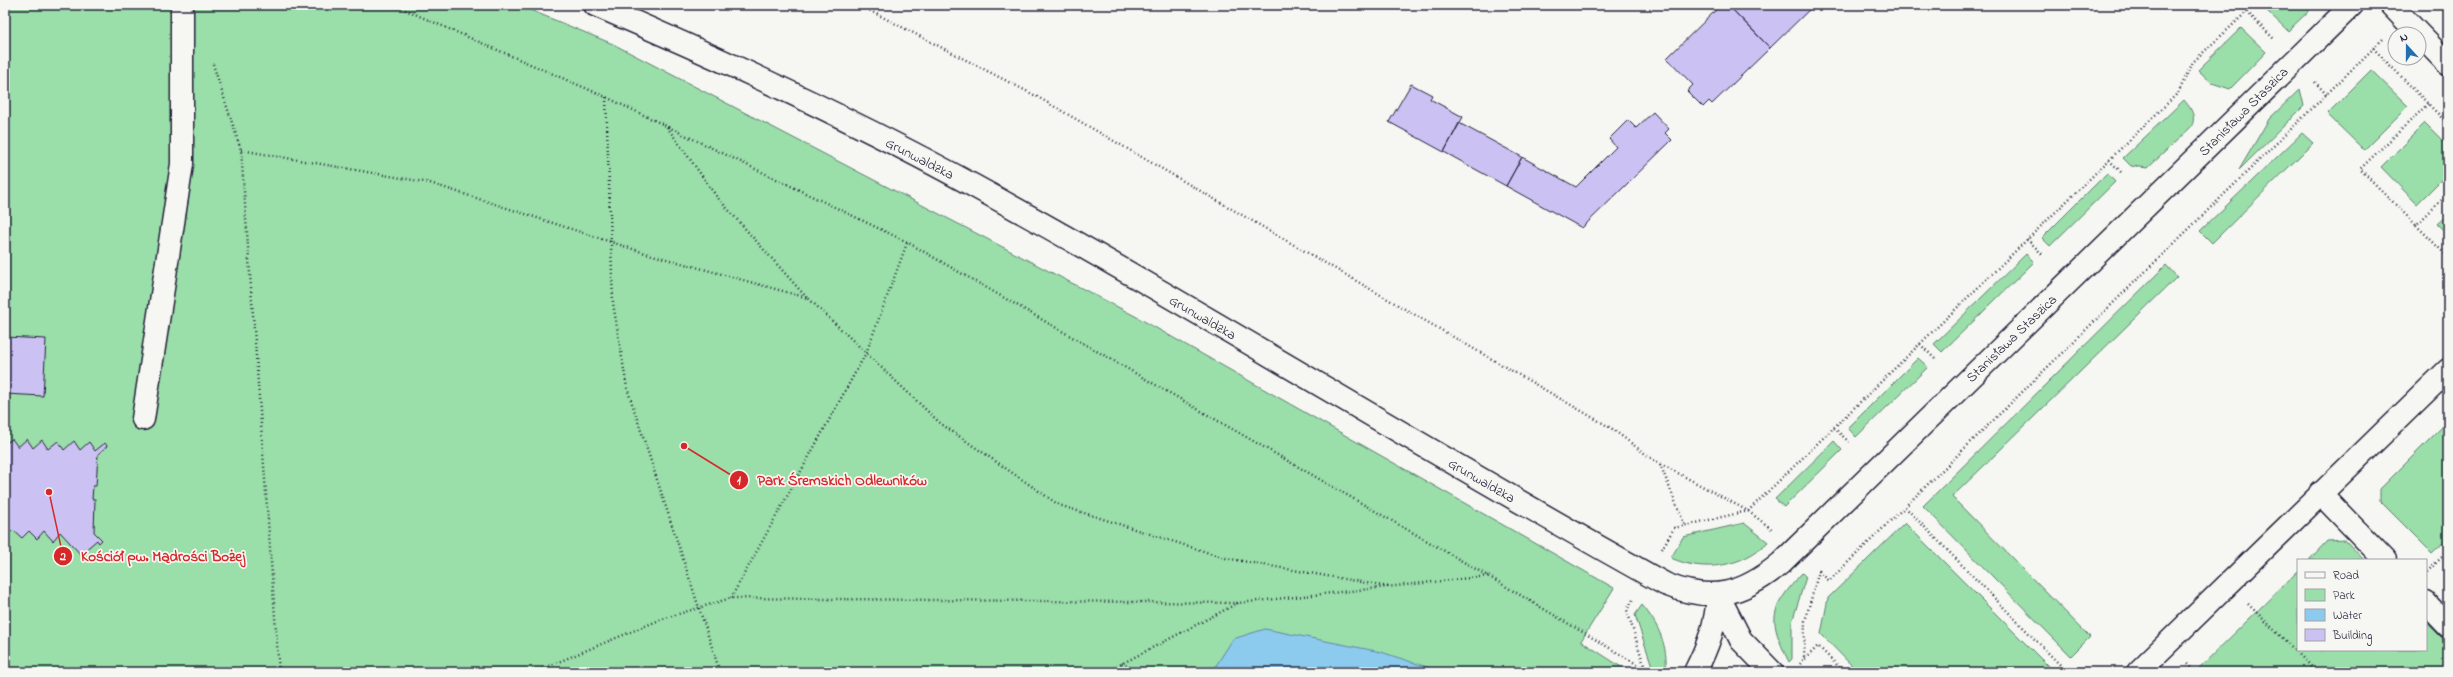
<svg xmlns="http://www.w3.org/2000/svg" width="2453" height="677" font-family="'Indie Flower',sans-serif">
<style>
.green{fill:#9adea9;stroke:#5e8072}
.water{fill:#8dcbee;stroke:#6287a6}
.building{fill:#cbc1f3;stroke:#22223b}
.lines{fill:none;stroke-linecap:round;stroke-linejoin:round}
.minor-casing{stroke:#22223b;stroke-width:25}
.major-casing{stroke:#22223b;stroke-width:25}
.path{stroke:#22223b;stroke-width:2.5;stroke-dasharray:1 3;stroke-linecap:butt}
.minor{stroke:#f6f6f2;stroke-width:22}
.major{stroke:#f6f6f2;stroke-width:22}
.labels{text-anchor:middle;stroke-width:3.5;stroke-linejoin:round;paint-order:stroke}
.street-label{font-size:14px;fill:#22223b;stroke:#f6f6f2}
.leader{fill:none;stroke:#d62828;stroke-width:1.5}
.callout-dot{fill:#d62828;stroke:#f6f6f2;stroke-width:1.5}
.mark-label{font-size:12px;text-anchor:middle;font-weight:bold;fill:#fff}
.callout-label{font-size:15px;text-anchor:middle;font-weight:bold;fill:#d62828;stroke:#f6f6f2;stroke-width:3.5;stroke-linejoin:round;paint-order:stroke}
</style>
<rect width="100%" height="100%" fill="#f6f6f2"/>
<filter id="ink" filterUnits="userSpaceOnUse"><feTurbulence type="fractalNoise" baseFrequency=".025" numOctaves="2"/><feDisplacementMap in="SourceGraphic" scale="8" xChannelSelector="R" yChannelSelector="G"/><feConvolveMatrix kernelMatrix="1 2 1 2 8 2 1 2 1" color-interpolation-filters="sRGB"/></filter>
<g filter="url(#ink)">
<path class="green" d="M5,5h513l95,39 522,272 479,272 -33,53 48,31h-1624z
M2267,5h48l-27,26 -24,-23z
M2241,28l25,24 -36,37 -18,-6 -14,-13z
M2371,70l37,36 -44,44 -37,-36z
M2300,89l4,17 -65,64 30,-51z
M2184,100c7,8 13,17 7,27l-43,41 -17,-2 -8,-8z
M2425,123l23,23v27l-31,31 -36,-37z
M2302,133l11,10 -101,100 -12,-12z
M2107,173l8,9 -65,64 -8,-8z
M2448,214v21l-11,-11z
M2026,254l8,8 -92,90 -8,-8z
M2166,265l11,12 -225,220 138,140 -19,19 -148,-150z
M1918,358l10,9 -72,70 -8,-9z
M2448,421v117l-16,15 -52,-52v-12z
M1834,441l8,9 -58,57 -9,-8z
M1744,523l24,19c-26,25 -64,31 -97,16l12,-21z
M1905,523l149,149h-196l-37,-38 7,-36z
M2345,540l19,20h-55l18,-19z
M2298,571v79h128v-28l22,22v28h-253z
M1802,573l4,4 -14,45v37l-3,3c-22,-45 -19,-52 13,-89z
M1642,605c17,20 26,41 24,67h-12l-19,-57z"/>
<path class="water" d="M1265,629l116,23 61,20h-230l21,-33z"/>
<path class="building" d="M1721,5h7l42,43 -58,56 -3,-3 -6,6 -16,-16 6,-6 -26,-27z
M1728,5h86l-44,43z
M1411,84l21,11 -2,4 33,18 -19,35 -55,-30z
M1653,112l16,17 -4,4 7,7 -90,88 -76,-42 16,-29 54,30 40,-40 -7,-8 19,-19 8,8z
M1459,123l63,34 -16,29 -62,-34z
M5,337l41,2 -3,57 -38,-2z
M12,439l6,8 9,-8 6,9 9,-8 6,9 10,-8 6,9 10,-9 6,9 9,-8 6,9 10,-8 2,3 -9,8 -2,32h-3l-1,13h3l-1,33 8,8 -3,3 -2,-3 -14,12 2,3 -2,2 -23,-25 -7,9 -9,-10 -7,8 -8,-8 -7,7 -9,-8 -7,7 -1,-1v-92z"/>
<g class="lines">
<defs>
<path id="minor" d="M2391,5l57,59
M143,419l39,-255v-159
M2320,493l65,67
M1718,595l23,45 31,32
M2426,603l22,23
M1695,672c13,-26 21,-47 23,-76
M2138,672l310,-302"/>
<path id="major" d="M595,5c129,55 258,114 381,182 232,127 457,269 689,397 46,19 78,11 116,-21l571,-558"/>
</defs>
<use href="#minor" class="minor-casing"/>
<use href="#major" class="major-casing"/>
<path class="path" d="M394,5l212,92 301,145 581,334 157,93
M859,5l177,91 575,332 41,31 96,52 25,19
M2247,12l28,28
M2373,48l75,76
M213,64l28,86 38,522
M2315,82l12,13
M606,97l7,206 14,85 93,284
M2428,104l-68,65 56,56 32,-31
M667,127l50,70 90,101
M241,150l189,33 215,70 163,45 132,125 119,82 166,53 164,29
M2109,160l14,14
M2416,225l32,32
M2027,239l15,15
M1920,344l15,15
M1834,428l16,15
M1660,464l25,62
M1905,507l162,165
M1662,549l12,-21 74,-17 430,-418 15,-31 61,-57
M1819,571l10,10 554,-542
M2427,572l21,-21
M731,598l135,-245 41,-110
M1633,600l-6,10 19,62
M2248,604l69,68
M1805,659l13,-13 26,26
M1122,663l14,9
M1800,664l4,-5 1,-38 14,-50 -3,-2
M2187,664l8,8
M534,672l128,-53 69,-21 508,5 249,-27
M1106,672l132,-69
M2307,672l5,-5"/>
<use href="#minor" class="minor"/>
<use href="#major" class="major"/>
</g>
</g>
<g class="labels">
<g class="street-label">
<text transform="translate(2243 111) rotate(-45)" y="5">Stanisława Staszica</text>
<text transform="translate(920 158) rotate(27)" y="5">Grunwaldzka</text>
<text transform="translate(1203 317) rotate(30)" y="5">Grunwaldzka</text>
<text transform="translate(2011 338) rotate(-44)" y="5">Stanisława Staszica</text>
<text transform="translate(1482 480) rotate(30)" y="5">Grunwaldzka</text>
</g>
</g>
<path class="leader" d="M684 446L739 480M49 492L63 556"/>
<g class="callout-dot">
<circle cx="684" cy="446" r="4"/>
<circle cx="49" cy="492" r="4"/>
<circle cx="739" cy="480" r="10"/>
<circle cx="63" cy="556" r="10"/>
</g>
<g class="mark-label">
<text x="739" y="484">1</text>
<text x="63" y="560">2</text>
</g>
<g class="callout-label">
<text x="842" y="485">Park Śremskich Odlewników</text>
<text x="163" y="561">Kościół pw. Mądrości Bożej</text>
</g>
<rect width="2453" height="677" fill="none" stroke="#f6f6f2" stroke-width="20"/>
<rect x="10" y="10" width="2433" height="657" fill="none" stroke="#22223b" stroke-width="1.5" filter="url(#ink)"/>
<rect x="2297" y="559" width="130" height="92" fill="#f6f6f2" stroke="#a1a1a9"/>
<rect x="2305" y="572" width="20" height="6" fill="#f6f6f2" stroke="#a1a1a9"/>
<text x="2333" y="579" font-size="12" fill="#22223b">Road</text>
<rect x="2305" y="589" width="20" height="12" fill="#9adea9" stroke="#a1a1a9"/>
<text x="2333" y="599" font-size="12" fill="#22223b">Park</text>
<rect x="2305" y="609" width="20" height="12" fill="#8dcbee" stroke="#a1a1a9"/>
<text x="2333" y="619" font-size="12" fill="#22223b">Water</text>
<rect x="2305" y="629" width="20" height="12" fill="#cbc1f3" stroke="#a1a1a9"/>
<text x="2333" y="639" font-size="12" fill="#22223b">Building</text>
<g transform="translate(2407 46) rotate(339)"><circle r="19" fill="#f6f6f2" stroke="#a1a1a9"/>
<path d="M0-3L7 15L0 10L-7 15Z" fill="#1f6fb2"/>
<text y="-6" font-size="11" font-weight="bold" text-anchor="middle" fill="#22223b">N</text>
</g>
</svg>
